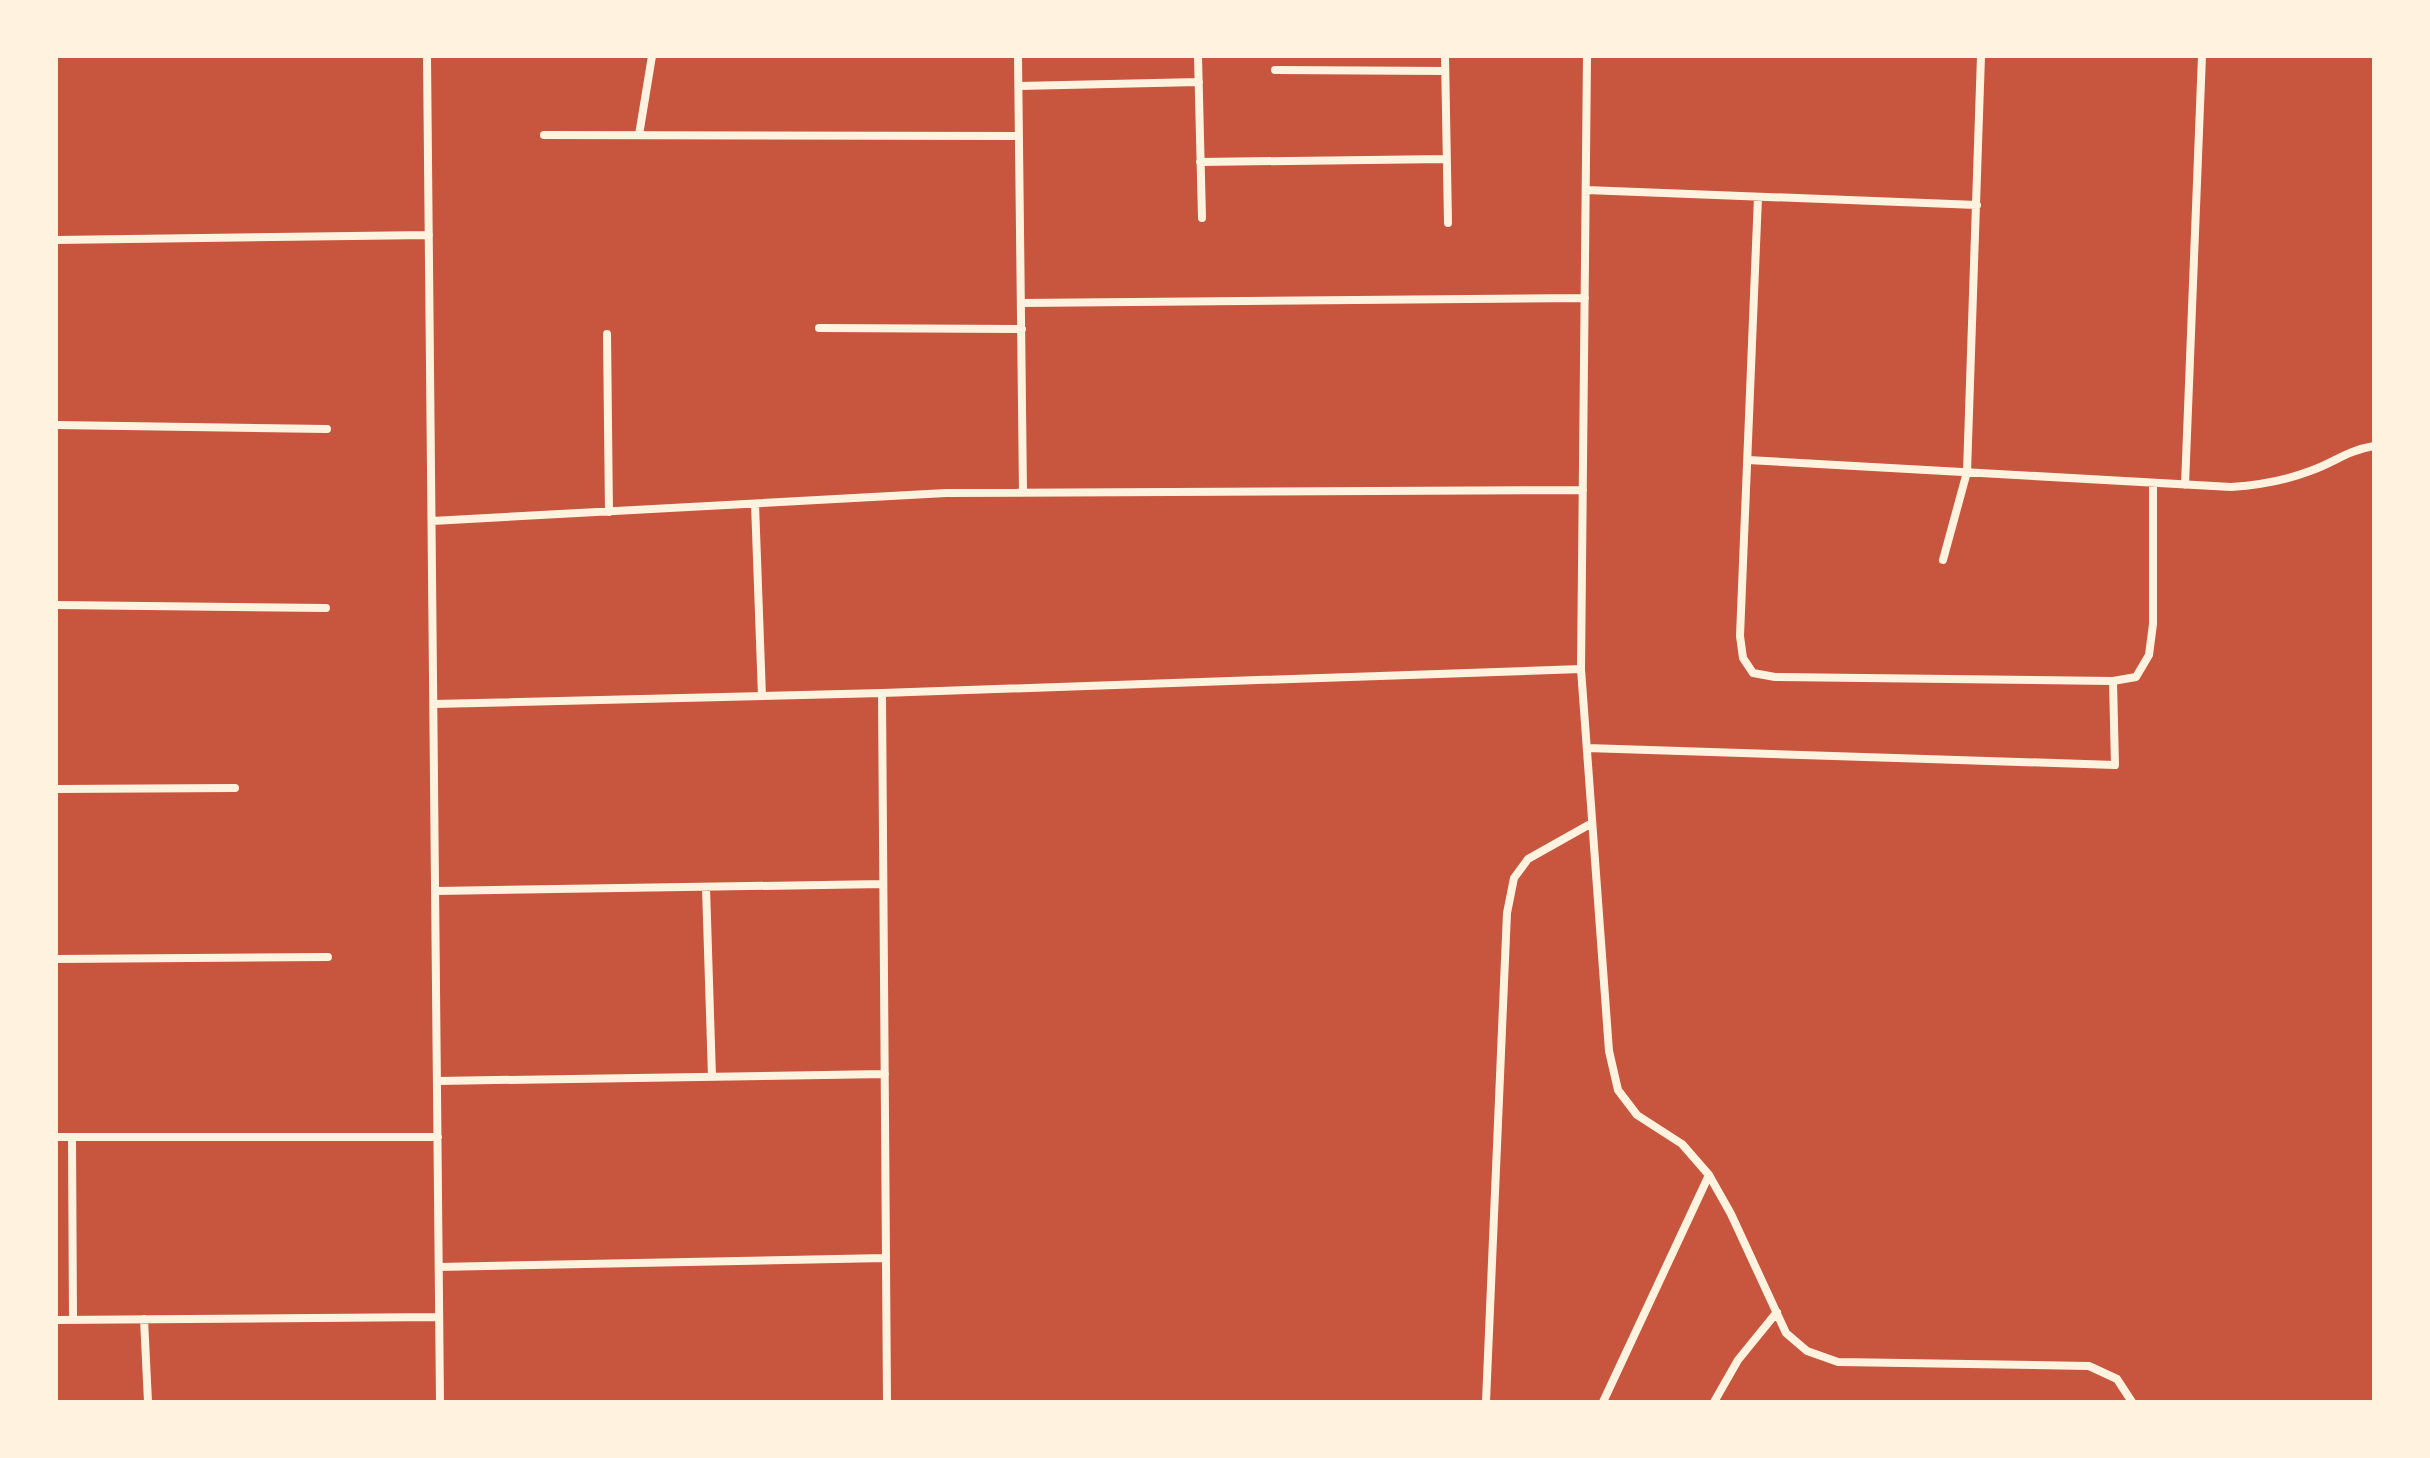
<svg xmlns="http://www.w3.org/2000/svg" width="2430" height="1458" font-family="'Titillium Web',sans-serif">
<style>
.lines{fill:none;stroke-linecap:round;stroke-linejoin:round}
.minor{stroke:#fff3e0;stroke-width:8}
</style>
<rect width="100%" height="100%" fill="#c8553d"/>
<g class="lines">
<path class="minor" d="M427,56l13,1346
M1018,56l5,436
M1198,56l4,162
M1445,56l3,167
M1587,56l-6,613 28,382 9,39 19,25 45,29 27,31 22,39 55,119 21,18 31,11 251,4 28,13 15,23
M1275,70l170,1
M1019,86l180,-4
M544,135l475,1
M639,135l13,-79
M1200,162l246,-3
M1586,190l391,15
M1758,197l-18,439 3,22 10,15 22,4 338,4 23,-4 13,-22 4,-31v-141
M56,240l373,-5
M1021,303l564,-5
M819,328l203,1
M607,334l2,178
M56,425l271,4
M1748,460l483,27c28,-2 53,-6 79,-16 26,-9 35,-20 64,-25
M2185,485l17,-429
M755,504l7,192
M432,521l514,-28 637,-3
M1943,560l24,-88 14,-416
M56,605l270,3
M882,693l5,709
M434,704l448,-11 699,-24
M1587,748l528,17 -2,-84
M56,789l179,-1
M706,887l6,190
M436,891l447,-7
M56,959l272,-2
M437,1081l448,-7
M56,1137h382
M72,1137l1,183
M439,1267l447,-9
M144,1319l4,83
M56,1320l383,-3
M1486,1402l21,-489 7,-35 14,-19 64,-36
M1603,1402l106,-227
M1714,1402l24,-42 39,-48"/>
</g>
<rect width="2430" height="1458" fill="none" stroke="#fff3e0" stroke-width="116"/>
</svg>
